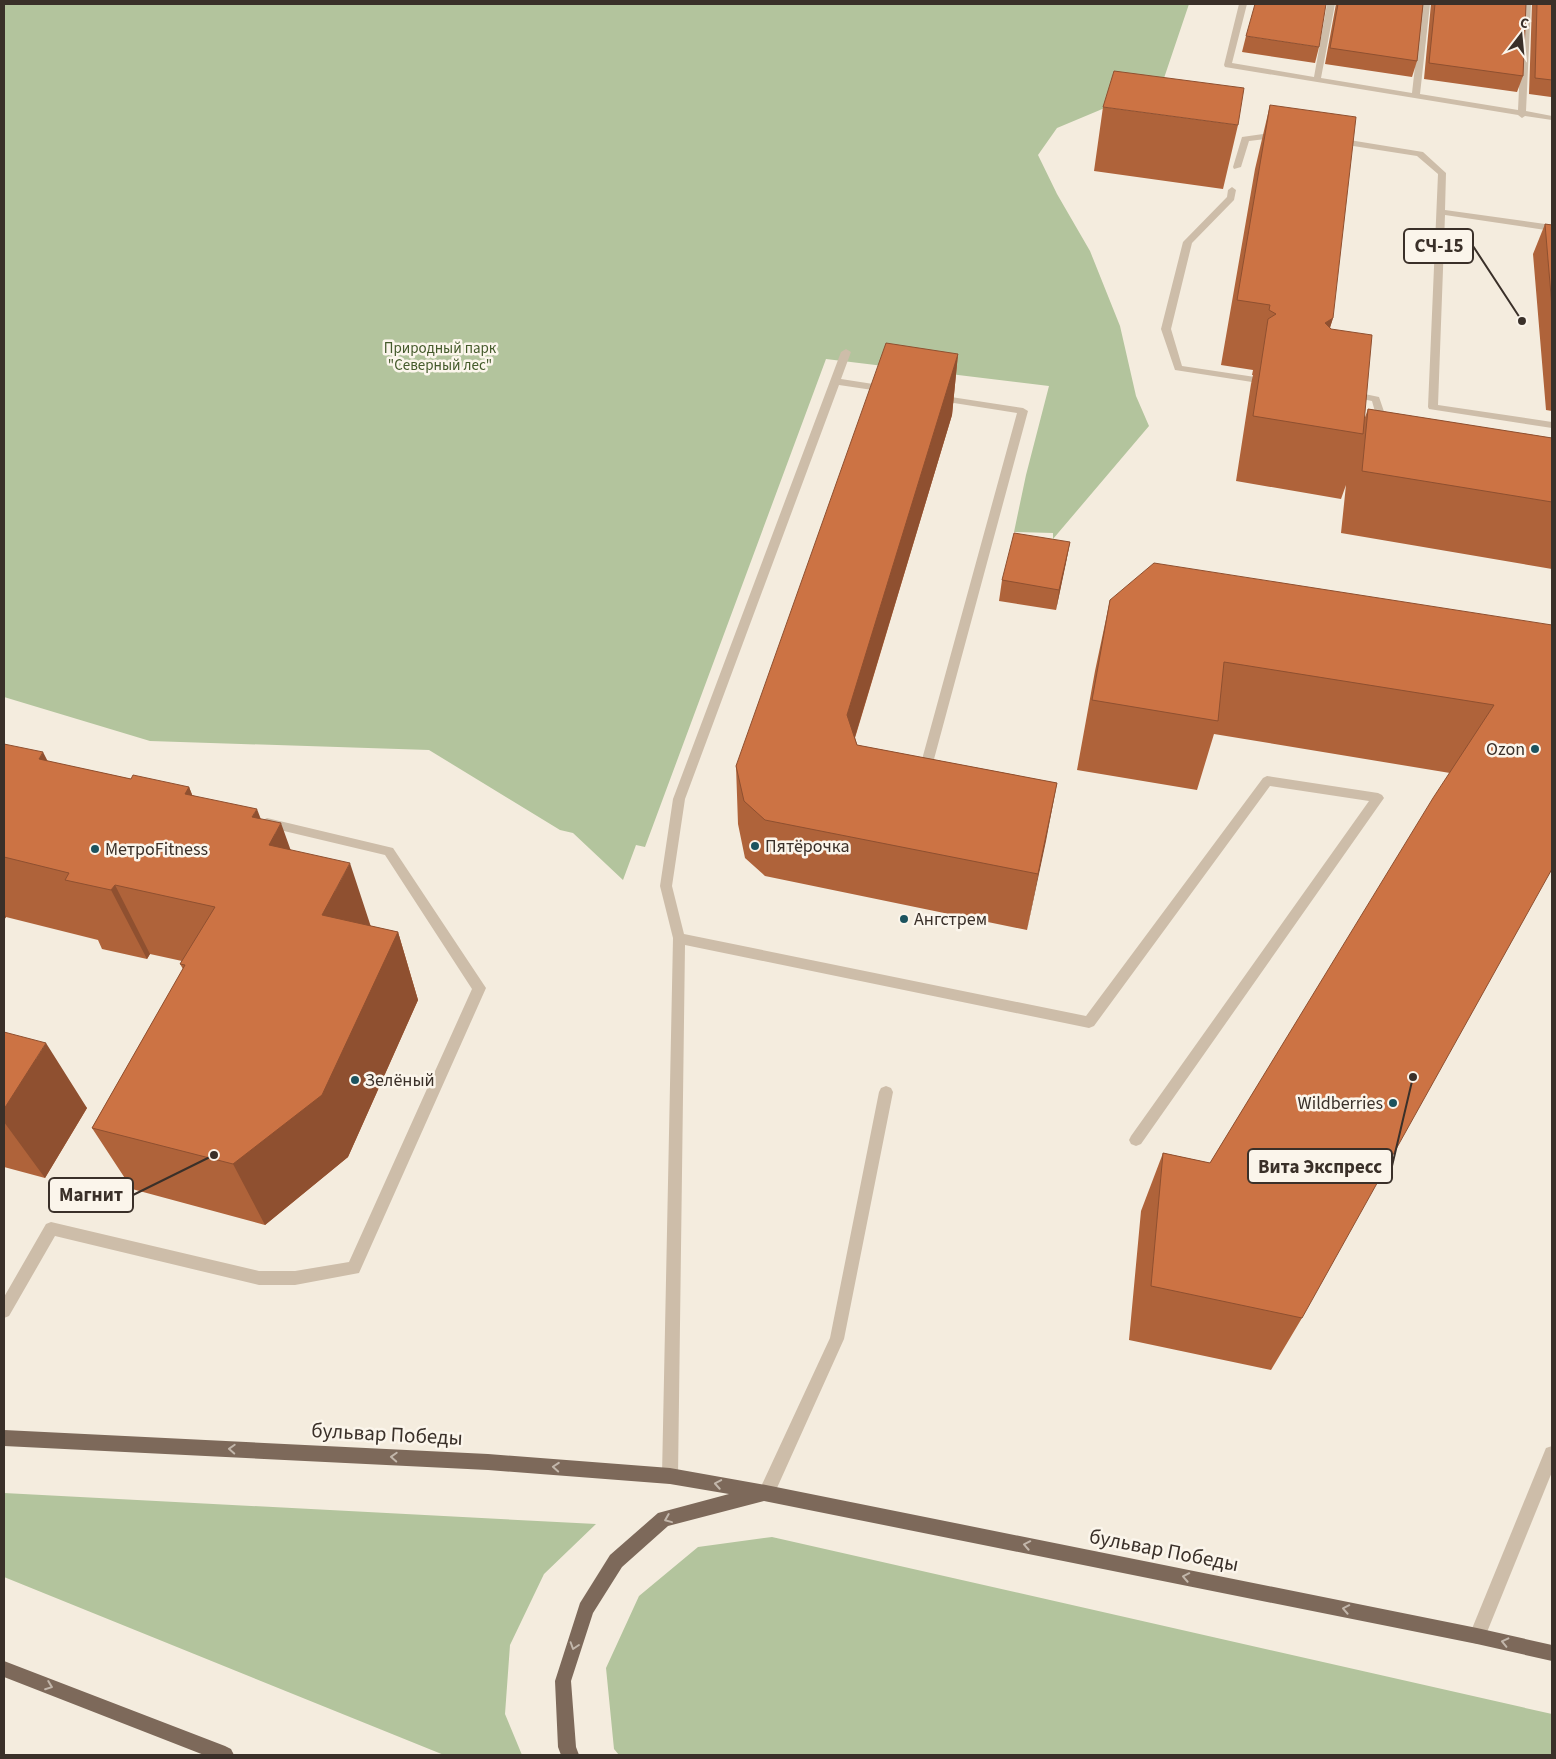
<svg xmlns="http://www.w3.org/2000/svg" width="1556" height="1759" font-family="'Source Sans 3',sans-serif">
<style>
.green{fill:#b3c49d}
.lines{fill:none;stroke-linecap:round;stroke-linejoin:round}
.service{fill:#cdbda9;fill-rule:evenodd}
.minor{fill:#cdbda9;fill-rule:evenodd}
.primary{fill:#7d695a;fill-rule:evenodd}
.wall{fill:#af633a}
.shaded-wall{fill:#8f5030}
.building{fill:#cc7344;stroke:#8f5030}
.oneway{stroke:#c2b6aa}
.poi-dot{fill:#1c535e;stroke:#fbf5eb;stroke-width:2}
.labels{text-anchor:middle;stroke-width:5;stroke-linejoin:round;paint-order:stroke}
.far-park-label{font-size:15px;fill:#445a2b;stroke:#fbf5eb}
.poi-label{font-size:18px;fill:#3a3029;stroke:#fbf5eb;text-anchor:start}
.near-street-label{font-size:21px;fill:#3a3029;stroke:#fbf5eb}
.leader{fill:none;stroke:#3a3029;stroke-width:2}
.callout-dot{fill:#3a3029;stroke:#fbf5eb;stroke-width:2}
.callout{fill:#fbf5eb;stroke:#3a3029;stroke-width:2}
.callout-label{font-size:19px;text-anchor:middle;font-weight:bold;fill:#3a3029}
</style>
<rect width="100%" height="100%" fill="#f4ecde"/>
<path class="green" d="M4,4h1185l-27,80 -105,44 -19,27 19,39 33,57 30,75 16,70 13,30 -96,113v-6l-39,-1 12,-57 23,-89 -223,-27 -181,488 -9,-2 -13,35 -50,-47 -13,-3 -131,-80 -279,-9 -146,-44z
M4,1493l592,31 -52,50 -34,71 -5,69 17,41h-78l-440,-178z
M772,1537l780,177v41h-933l-5,-6 -8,-81 33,-72 59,-49z"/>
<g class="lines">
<path class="service" d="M1239,4h8l-15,59 82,14 13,-73h8l-14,74 91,15 10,-89h8l-10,90 98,16 5,-106h8l-5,107 26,5v4l-27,-4 -3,2 -4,-3 -293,-48 -1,-2z
M1278,132l3,1v4l-32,4 -8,26 -7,2 -1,-2 9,-30z
M1337,138l86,14 23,21 -1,37 107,15v6l-107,-16 -7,190 114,17v6l-123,-19 -1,-2 10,-233 -21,-18 -83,-13v-4z
M1232,187l4,3 -2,10 -42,43 -21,86 11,37 73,11 2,2 -5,3 -77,-12 -14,-41 22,-87 44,-45 1,-7z
M846,349l5,3 -10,27 45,7 5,3 -5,3 -47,-7 -154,414 -13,87 12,48 402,82 177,-238 4,-2 111,17 4,2 2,3 -243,346 -5,2 -5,-2 -2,-4 2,-4 238,-335 -99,-15 -176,240 -5,2 -404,-83 -7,531 -2,6 -6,2 -6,-2 -2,-6 11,-538 -13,-52 13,-87 168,-447z
M1350,391l29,6 10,29 -1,2 -4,1 -5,-3 -7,-25 -25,-5 -2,-2z
M938,395l85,13 5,3 -98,363 -6,5 -6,-5 99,-361 -82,-13v-4z
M267,818l126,30 93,140 -127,285 -64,12h-36l-204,-49 -46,80 -5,2v-21l42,-73 5,-2 208,49h36l54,-9 123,-273 -87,-134 -122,-29 -2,-3 2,-3z
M886,1086l5,2 2,4 -49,247 -72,160 -6,2 -6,-2 -2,-6 72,-155 49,-246 2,-4z"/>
<path class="minor" d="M1552,1446v26l-69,170 -6,2 -6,-2 -2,-6 77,-188z"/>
<path class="primary" d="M4,1430l484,24 182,14 96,17 711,143 75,17v16l-75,-17 -713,-143 -96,25 -46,41 -29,46 -22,68 5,66 3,8h-18l-3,-8 -3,-66 25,-78 30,-48 48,-42 71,-19 -59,-10 -182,-14 -484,-24z
M4,1661l221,85 6,3 3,6h-30l-200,-78z"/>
</g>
<path class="wall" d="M1336,4h87l-6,57 -5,16 -87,-13z
M1431,4h95l-3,72 -6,16 -93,-13z
M1532,4h20v99h-1v-6l-22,-3z
M1246,36l73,11 -4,16 -73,-11z
M1270,105l63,213 -3,9 34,93 4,-11 184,29v131l-211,-36 5,-48 -5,14 -105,-18 15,-97 2,-9h-1l1,-5 -32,-5 34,-196z
M1103,107l135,18 -15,64 -129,-18z
M1545,224l7,1v186l-6,-1 -13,-156z
M958,354l-6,61 -97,323 2,7 200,38 -30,147 -262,-54 -20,-18 -7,-34 -2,-58z
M1070,542l-14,68 -57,-9 3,-21z
M1110,600l442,25 -250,693 -31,52 -142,-30 12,-129 22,-58 47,10 240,-390 -236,-39 -17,56 -120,-20 18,-99z
M4,744l43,17 84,18 58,8 3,8 69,24 30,31 80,76 27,6 20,68 -70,157 -83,68 -133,-36 -40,-61 91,-159 -3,-5 2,-3 -32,-7 -3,5 -45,-10 -4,-9 -92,-23 -2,3z
M4,1032l83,76 -42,70 -41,-11z"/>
<path class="shaded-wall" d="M1333,318l-20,65 12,-60z
M958,354l-6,61 -108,358 3,-58z
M1070,542l-4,21 -10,47 3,-20z
M43,752l37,72 -41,-65z
M1057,783l-11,58 -19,89 11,-56z
M189,787l29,72 -33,-65z
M257,809l13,34 11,-20 25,70 -11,22 -43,-98z
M350,863l23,70 -51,-18z
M115,885l35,69 -3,5 -36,-69z
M4,913l2,4 -2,3z
M398,932l20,68 -70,157 -83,68 -32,-61z
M46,1043l41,65 -42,70 -41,-56v-13z"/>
<path class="building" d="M1255,4h71l-7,43 -73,-11z
M1338,4h85l-6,57 -87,-13z
M1435,4h91l-3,72 -94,-13z
M1537,4h15v76l-17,-2z
M1114,71l130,17 -6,37 -135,-18z
M1270,105l86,12 -23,201 -8,5 6,6 41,6 -9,99 -110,-18 15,-97 8,-5 -7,-4 1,-5 -33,-5z
M1545,224l7,1v82z
M886,343l72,11 -111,361 10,30 200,38 -19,91 -273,-54 -21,-19 -8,-35z
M1368,409l184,29v64l-190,-31z
M1014,533l56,9 -11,48 -57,-10z
M1154,563l398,62v244l-250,449 -151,-32 12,-133 47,10 223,-365 61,-93 -270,-43 -6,59 -126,-21 18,-100z
M4,744l39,8 -4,7 92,20 2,-4 56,12 -4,7 72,15 -5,8 29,6 -12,22 81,18 -28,52 76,17 -76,163 -89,69 -141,-36 93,-163 -5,-1 35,-57 -100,-22 -4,5 -46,-10 4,-7 -65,-16z
M4,1032l42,11 -42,66z"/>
<defs><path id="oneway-chevron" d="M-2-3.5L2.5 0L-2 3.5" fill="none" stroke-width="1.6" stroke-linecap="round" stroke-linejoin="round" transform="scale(1.25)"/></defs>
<g class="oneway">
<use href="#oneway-chevron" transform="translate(232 1449) rotate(-177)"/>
<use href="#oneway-chevron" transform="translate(394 1457) rotate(-177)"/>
<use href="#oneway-chevron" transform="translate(556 1467) rotate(-176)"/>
<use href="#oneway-chevron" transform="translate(718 1484) rotate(-170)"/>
<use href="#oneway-chevron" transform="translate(668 1519) rotate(158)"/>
<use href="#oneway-chevron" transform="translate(1027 1545) rotate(-169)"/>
<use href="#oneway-chevron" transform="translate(1186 1577) rotate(-169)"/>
<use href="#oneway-chevron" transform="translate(1346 1609) rotate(-169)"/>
<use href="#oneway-chevron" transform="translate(1505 1642) rotate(-167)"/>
<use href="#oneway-chevron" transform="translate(574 1646) rotate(108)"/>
<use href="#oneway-chevron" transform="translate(49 1686) rotate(21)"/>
</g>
<g class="poi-dot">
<circle cx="1535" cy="749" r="5"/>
<circle cx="755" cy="846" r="5"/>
<circle cx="95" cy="849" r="5"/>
<circle cx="904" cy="919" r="5"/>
<circle cx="355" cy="1080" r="5"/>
<circle cx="1393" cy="1103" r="5"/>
</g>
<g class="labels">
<g class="far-park-label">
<text x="440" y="353">Природный парк<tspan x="440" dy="17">"Северный лес"</tspan></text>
</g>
<g class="poi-label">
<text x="1525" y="755" text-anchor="end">Ozon</text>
<text x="765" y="852">Пятёрочка</text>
<text x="105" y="855">МетроFitness</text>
<text x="914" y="925">Ангстрем</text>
<text x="365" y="1086">Зелёный</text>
<text x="1383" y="1109" text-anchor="end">Wildberries</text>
</g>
<g class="near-street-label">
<text transform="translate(387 1434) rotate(3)" y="7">бульвар Победы</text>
<text transform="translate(1164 1550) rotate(11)" y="7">бульвар Победы</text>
</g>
</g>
<path class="leader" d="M1522 321L1473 246M1413 1077L1392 1166M214 1155L133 1195"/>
<g class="callout-dot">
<circle cx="1522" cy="321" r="5"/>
<circle cx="1413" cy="1077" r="5"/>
<circle cx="214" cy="1155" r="5"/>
</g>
<g class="callout">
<rect x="1404" y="229" width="69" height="34" rx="5"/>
<rect x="1248" y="1149" width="144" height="34" rx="5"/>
<rect x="49" y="1178" width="84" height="34" rx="5"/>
</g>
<g class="callout-label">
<text x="1439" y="252">СЧ-15</text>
<text x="1320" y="1173">Вита Экспресс</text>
<text x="91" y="1201">Магнит</text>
</g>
<rect width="1556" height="1759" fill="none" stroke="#3a3029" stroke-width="10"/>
<g transform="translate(1521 35) rotate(16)" stroke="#fbf5eb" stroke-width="4" paint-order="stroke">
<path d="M0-4L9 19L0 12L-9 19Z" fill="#3a3029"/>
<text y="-8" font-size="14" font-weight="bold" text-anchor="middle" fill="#3a3029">С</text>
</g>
</svg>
